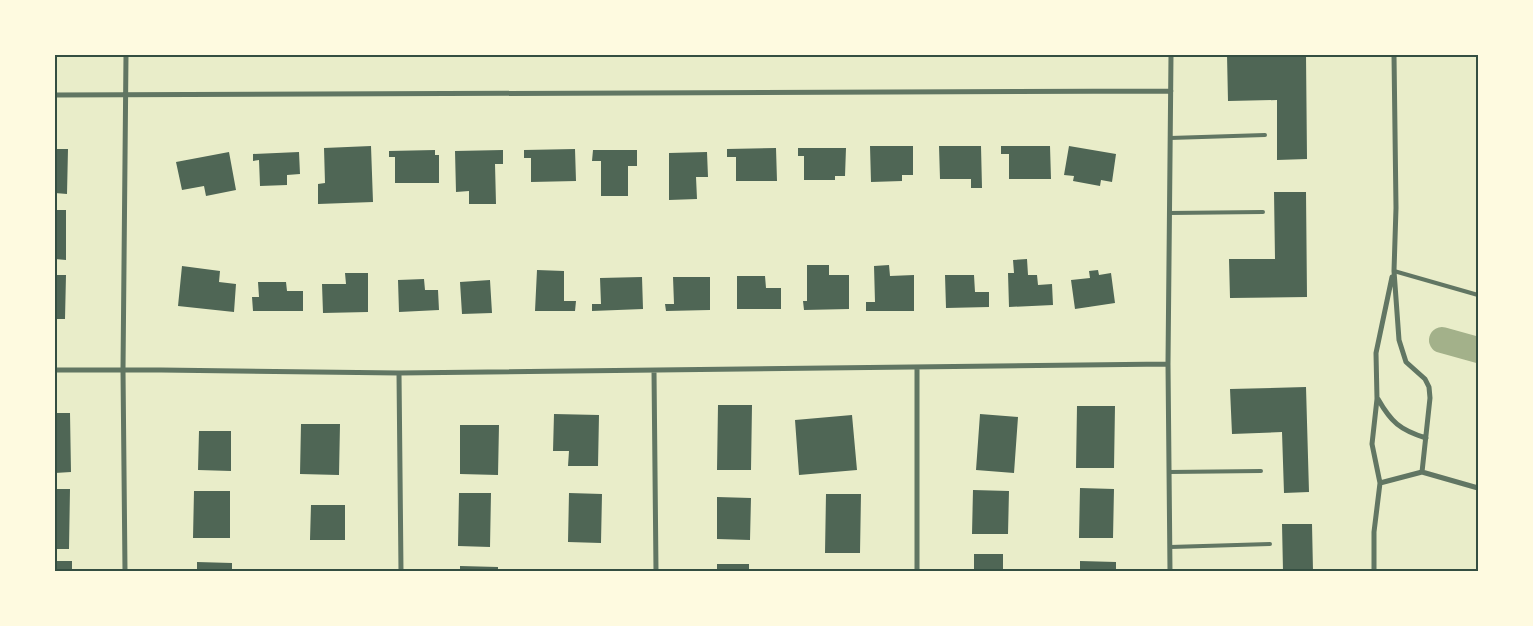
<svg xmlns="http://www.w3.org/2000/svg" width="1533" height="626" font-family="'Titillium Web',sans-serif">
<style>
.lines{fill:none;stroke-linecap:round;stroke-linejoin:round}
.canal{stroke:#a3b18a;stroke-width:26}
.building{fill:#4f6655}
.service{stroke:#617663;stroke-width:4}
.minor{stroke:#617663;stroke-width:5}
.neatline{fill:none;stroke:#344e41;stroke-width:2}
</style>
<rect width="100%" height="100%" fill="#e9edc9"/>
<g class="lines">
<path class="canal" d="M1442,340l36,10"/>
</g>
<path class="building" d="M1227,55h79l1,104 -30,1v-60l-49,1z
M371,146l2,56 -55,2v-20l7,-1 -1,-35z
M870,146h43v29h-11v6l-31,1z
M939,146h42l1,42h-11v-9h-31z
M1001,146h49l1,33h-42v-25h-8z
M1069,146l47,8 -4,28 -11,-2 -1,6 -27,-5 1,-5 -10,-1z
M776,148l1,33h-41v-24h-9v-8z
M798,148h48l-1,28h-10v4h-31v-24h-6z
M55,149h13l-1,45 -12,-1z
M575,149l1,32 -45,1v-24h-7v-8z
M435,150v5h4v28h-44v-26h-6v-6z
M503,150v14h-8l1,40h-27v-13l-13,1 -1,-41z
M593,150h44v16h-9v30h-27v-35h-9z
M229,152l7,38 -30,6 -2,-10 -22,4 -6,-28z
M299,152l1,22 -13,1v10l-27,1 -1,-26 -6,1v-7z
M707,152l1,25h-12l1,22 -28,1v-47z
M1274,192h32l1,105 -77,1 -1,-39h46z
M55,210h11v50l-11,-1z
M1027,259l1,16h9l1,10 14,-1 1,21 -44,2 -1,-34h6l-1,-13z
M807,265h22v10h20v34l-45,1 -1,-9h4z
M889,265l1,11 24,-1v36h-48v-9h9l-1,-36z
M182,266l38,5 -1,11 17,2 -2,28 -56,-6z
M537,270l27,1v30h12l-1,10h-40z
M1098,270l1,5 12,-2 4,30 -40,6 -4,-29 19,-2 -1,-7z
M345,273h23v39l-45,1 -1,-29h24z
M55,275h11l-1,44h-10z
M945,275h29l1,17h14v15l-43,1z
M737,276h28l1,12h15v21h-44z
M642,277l1,32 -51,2v-7h9l-1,-26z
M673,277h37v33l-44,1 -1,-7h9z
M424,279l1,11h13l1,20 -40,2 -1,-32z
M490,280l2,33 -30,1 -2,-32z
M258,282h28l1,9h16v20h-50l-1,-14h7z
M1306,387l3,105 -25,1 -2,-61 -50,2 -2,-45z
M718,405h34l-1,65h-34z
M1077,406h38l-1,62h-38z
M55,413h15l1,59 -16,1z
M554,414l45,1 -1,51h-30l1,-15h-16z
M980,414l38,3 -4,56 -38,-3z
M852,415l5,55 -58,5 -4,-55z
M301,424h39l-1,51 -39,-1z
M460,425h39l-1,50 -38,-1z
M199,431h32v40l-33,-1z
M1080,488l34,1 -1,49h-34z
M55,489h15l-1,60h-14z
M973,490l36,1 -1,43h-36z
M194,491h36v47h-37z
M459,493h32l-1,54 -32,-1z
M569,493l33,1 -1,49 -33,-1z
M826,494h35l-1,59h-35z
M717,497l34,1 -1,42 -33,-1z
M311,505h34v35h-35z
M1282,524h30l1,47h-30z
M974,554h29v17h-29z
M55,561h17v10h-17z
M1080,561l36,1v9h-36z
M197,562l35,1v8h-35z
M717,564h32v7h-32z
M460,566l38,1v4h-38z"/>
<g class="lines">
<path class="service" d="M1170,138l95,-3
M1169,213l94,-1
M1394,271l84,24
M1169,472l92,-1
M1170,547l100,-3"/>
<path class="minor" d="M1394,55l2,153 -2,63 5,69 7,22 19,17 4,8 1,11 -8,74
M55,95l1116,-4
M917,367v204
M55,370h106l238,3 769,-9
M654,371l2,200
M399,373l2,198
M1378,399c13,23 22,31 48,39
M1380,483l42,-11 56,16
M125,571l-2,-201 3,-315
M1170,571l-2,-207 3,-309
M1374,571v-39l6,-49 -8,-39 5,-45 -1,-46 16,-76"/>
</g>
<rect width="1533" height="626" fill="none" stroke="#fefae0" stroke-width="112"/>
<rect x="56" y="56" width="1421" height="514" class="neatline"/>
</svg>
